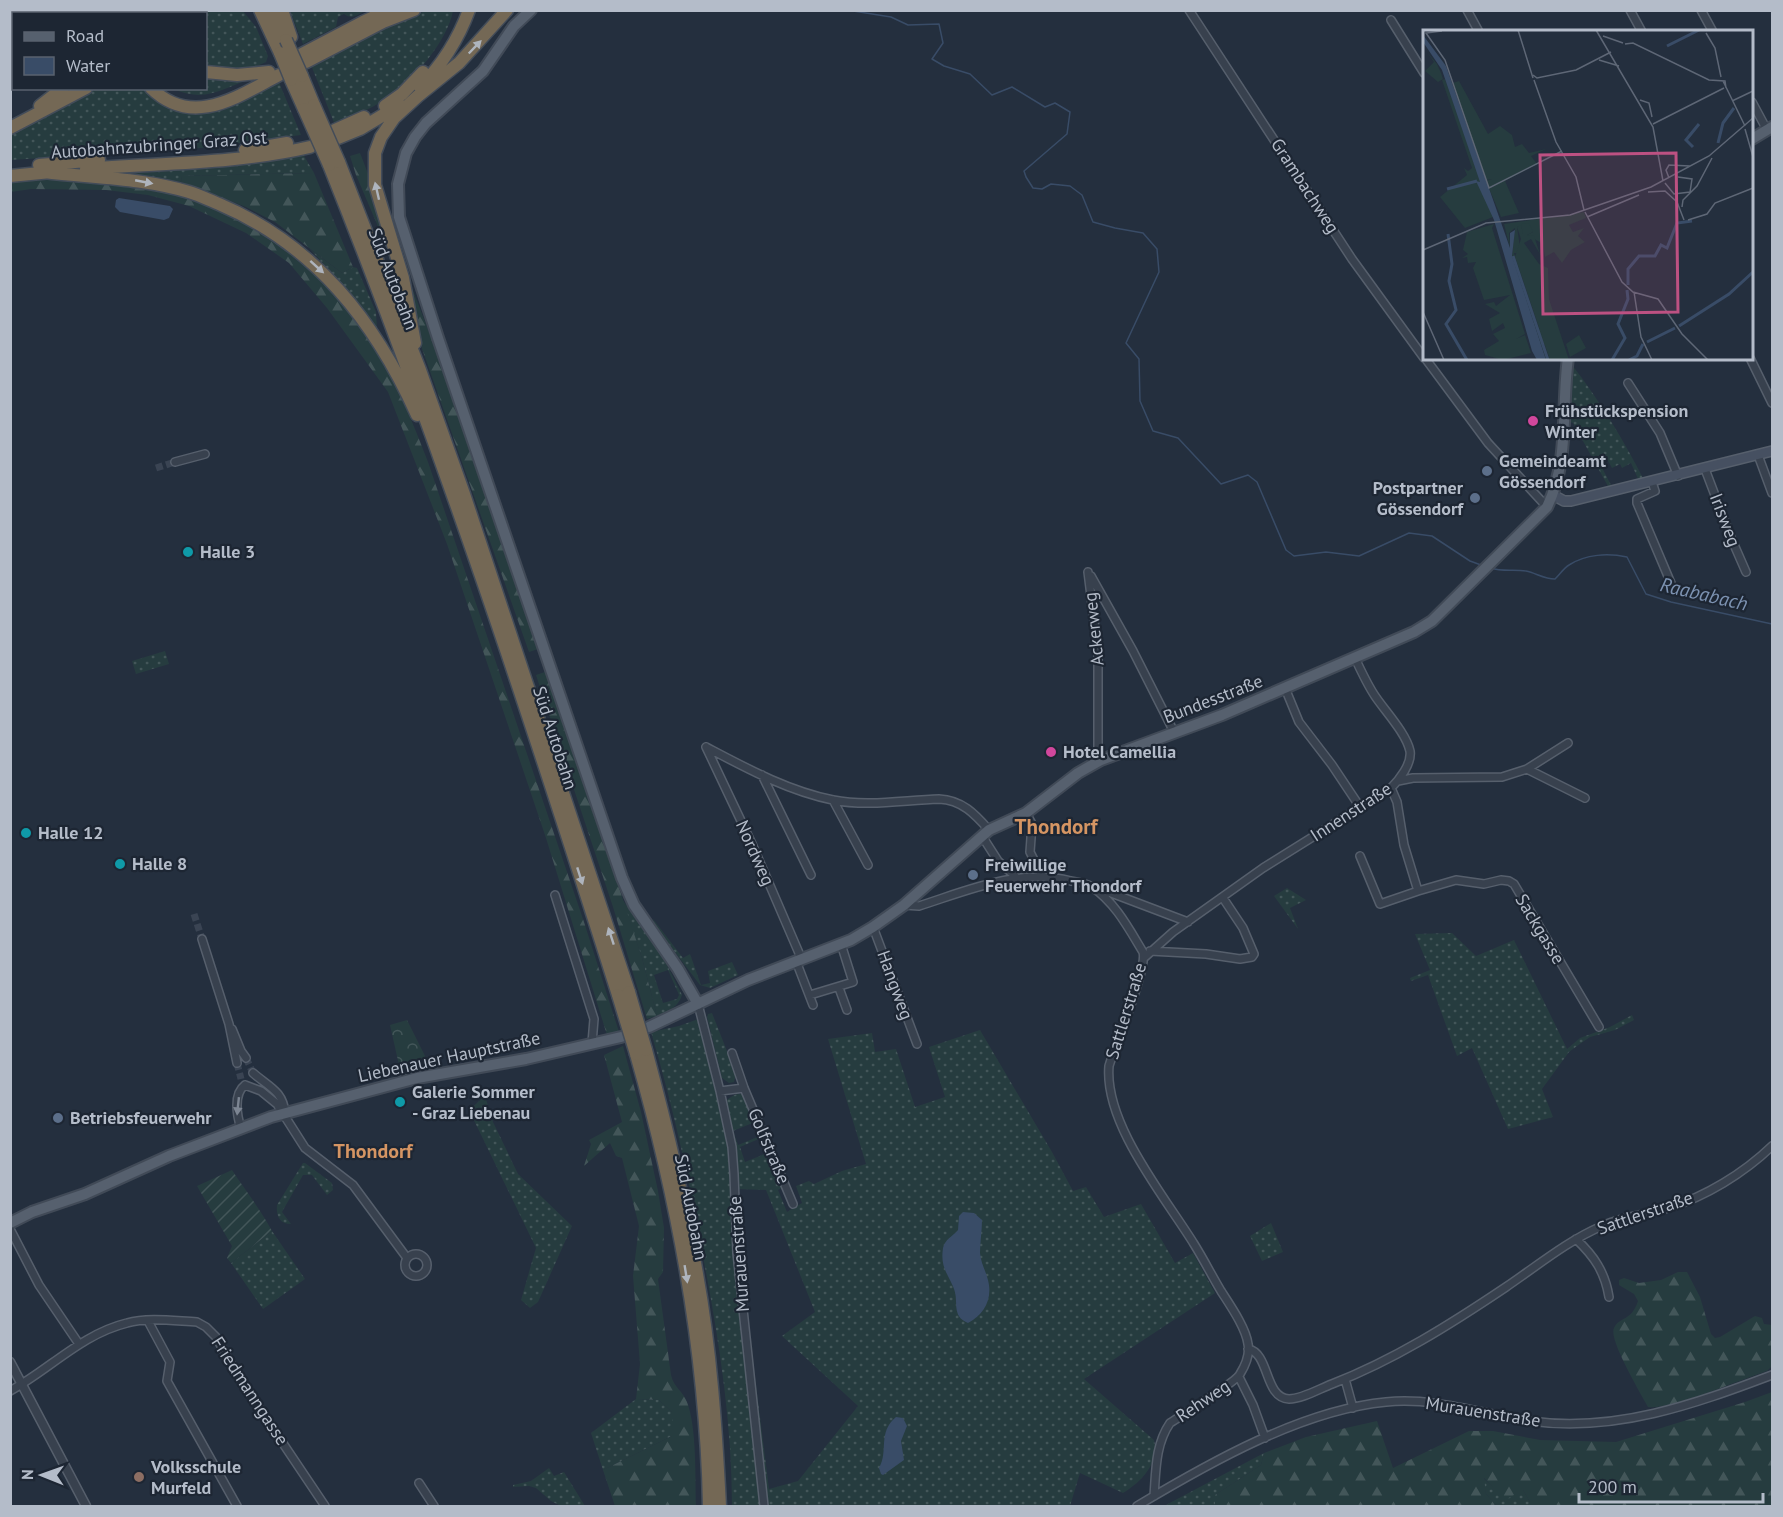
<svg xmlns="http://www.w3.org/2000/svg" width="1783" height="1517" font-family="'PT Sans',sans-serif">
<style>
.grass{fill:url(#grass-dots);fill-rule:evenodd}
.forest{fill:url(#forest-firs)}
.park{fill:url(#park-crowns)}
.garden{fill:url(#garden-furrows)}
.water{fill:#394c67}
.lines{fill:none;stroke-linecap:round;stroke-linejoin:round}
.stream{stroke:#394c67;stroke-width:1.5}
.minor-tunnel{stroke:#3a4453;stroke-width:7;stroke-dasharray:7 3.5;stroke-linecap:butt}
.minor-casing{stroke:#565f6c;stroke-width:10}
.tertiary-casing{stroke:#565f6c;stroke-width:11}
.secondary-casing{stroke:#565f6c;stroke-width:12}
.primary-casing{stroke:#414a57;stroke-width:14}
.motorway-casing{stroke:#434c59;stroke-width:15}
.minor{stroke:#38414e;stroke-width:7}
.tertiary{stroke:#38414e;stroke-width:8}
.secondary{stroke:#465061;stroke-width:9}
.primary{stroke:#56606e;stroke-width:10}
.motorway{stroke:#746855;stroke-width:12}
.motorway-bridge-casing{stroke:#434c59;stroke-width:15;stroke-linecap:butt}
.motorway-bridge{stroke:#746855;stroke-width:12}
.oneway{fill:#aeb4bd}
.oneway2{fill:#7c8592}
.hotel-dot{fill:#d1479c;stroke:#1d2633;stroke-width:2}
.service-dot{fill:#5c6f8a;stroke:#1d2633;stroke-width:2}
.culture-dot{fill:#0f9aa8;stroke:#1d2633;stroke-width:2}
.education-dot{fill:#8d6e63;stroke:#1d2633;stroke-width:2}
.labels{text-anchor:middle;stroke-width:4.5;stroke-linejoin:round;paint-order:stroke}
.street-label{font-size:18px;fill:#b4bcc9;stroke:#1d2633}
.poi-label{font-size:18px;font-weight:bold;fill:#b4bcc9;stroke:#1d2633;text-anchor:start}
.water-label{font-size:20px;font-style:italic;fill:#7c92b1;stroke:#1d2633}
.neighbourhood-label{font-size:20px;font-weight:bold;fill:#d59563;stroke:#1d2633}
.quarter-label{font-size:21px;font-weight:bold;fill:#d59563;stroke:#1d2633}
.inset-river{fill:none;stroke:#394c67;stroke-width:3}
.inset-road{fill:none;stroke:#5e6776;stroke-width:1.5}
.view{fill:#bd5182;fill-opacity:0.15;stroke:#bd5182;stroke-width:3}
.inset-edge{fill:none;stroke:#b4bcc9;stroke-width:3}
</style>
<defs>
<pattern id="grass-dots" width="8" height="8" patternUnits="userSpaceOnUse" patternTransform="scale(1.5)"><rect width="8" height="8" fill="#263c3f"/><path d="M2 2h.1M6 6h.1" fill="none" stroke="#435659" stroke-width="1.8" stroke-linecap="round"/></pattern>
<pattern id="forest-firs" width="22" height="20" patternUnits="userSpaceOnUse" patternTransform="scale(1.5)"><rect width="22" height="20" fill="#263c3f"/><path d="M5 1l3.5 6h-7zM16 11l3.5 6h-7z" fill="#435659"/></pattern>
<pattern id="park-crowns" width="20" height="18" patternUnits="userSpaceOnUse" patternTransform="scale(1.5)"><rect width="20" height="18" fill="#263c3f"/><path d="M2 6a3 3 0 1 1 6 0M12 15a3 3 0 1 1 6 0" fill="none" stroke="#435659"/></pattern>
<pattern id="garden-furrows" width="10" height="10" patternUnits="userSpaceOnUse" patternTransform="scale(1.5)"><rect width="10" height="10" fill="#263c3f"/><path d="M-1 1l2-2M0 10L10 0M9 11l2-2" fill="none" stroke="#435659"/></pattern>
</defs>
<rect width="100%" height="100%" fill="#242f3e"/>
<path class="grass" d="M159,10l84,1 13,16 12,29 -2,6c-21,10 -38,9 -60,5v-53h-49z
M290,11h75c-8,4 -13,9 -21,3l-6,3 -2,10 -33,17z
M426,11h27c-6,31 -40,70 -67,88 -16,10 -34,18 -51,26l-24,-60 91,-46z
M206,78l11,2 35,-2c-30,11 -47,25 -78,11l32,-1z
M278,80l23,55 -100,13 -190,12 -1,-25 86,-46h48l24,18 30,7 26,-4z
M303,154l11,19 -132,3 -1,6 -53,-8 126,-10z
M310,249l32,24 11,-6 4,1 19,44 1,17 -4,-2 -13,-22z
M1572,365c28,36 51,74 72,115l-5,1 -8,-18 -9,5 -2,-4 -8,4 -8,-14 -7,4 15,29 -3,1 -36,-65 -3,-1 -1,-40z
M165,651l4,13 -33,10 -4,-13z
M1287,888l19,12 -16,8 8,21 -24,-33z
M622,899l43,62 17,34c-4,13 -14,16 -25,21l-15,-58zM668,970l11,25 -2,4 -14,4 -9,-28z
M653,919l30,39 7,-4 11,31 9,-2 -2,-12 24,-9 6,13 -28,13 -10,-3 -45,-59z
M1452,933l24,23 38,-16 53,109 13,-11 30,-11 22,-12 2,5 -19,10 -25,7 -13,9 -8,6 -27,37 11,28 -45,12 -36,-81 -15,8 -29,-81 -17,6 -1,-3 20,-8 -15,-36z
M712,1013l24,61 -2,8 -5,1 -7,-5 -15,-61 1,-3z
M701,1018l22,85c10,-7 11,-11 24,-8l38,91 -7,4 9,22 15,-9 -6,-17 13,-5 5,3 28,-13 24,-7 -38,-125 44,-6 3,19 21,-3 19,58 30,-10 -16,-50 51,-17 72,122 21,39 13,-4 18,30 37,-13 34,59 18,-10 22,40 -131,86 70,61c6,23 -13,42 -31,53l-43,-20 -10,33h-73l-1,-1 -2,1h-262c0,-80 -12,-160 -27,-239 -14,-79 -31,-157 -54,-235l28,-6zM755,1122l5,14 -22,9 -5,-14zM761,1138l6,15 -22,9 -5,-15zM735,1189l31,1 49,122 -33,24 76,70 -60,75 -29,8 -30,-239z
M485,1096l8,26 25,52 54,52 -34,76 -8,6 -9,-8 15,-52 -67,-138z
M303,1163h2l27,20 1,7 -6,5 -15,-20h-9l-21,37 9,12c-12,0 -15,-9 -14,-19z
M1271,1223l12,29 -21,9 -12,-25z
M272,1231l33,48 -42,30 -32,-46z
M636,1399l23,1 13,12v24l-69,34 -12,-37z
M1264,1453l-3,12 -46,30v11h-51z
M549,1468l5,8 10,-4 21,34h-24l-10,-5 -15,-13 -7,-2 -16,1v-2l18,-4z
M1483,1478l10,9 30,3 7,12v4h-33l-11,-12z"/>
<path class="forest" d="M360,153l74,192 104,304 -9,3 -146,-414 -27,-63 -6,-19z
M314,173l39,94 -11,6 -67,-51 -29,-15 -65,-25 1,-6z
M68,179l30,2 4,3c33,0 64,7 94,18 78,28 142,85 185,156 19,32 33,68 47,104l156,460 35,110 -12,3 -61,-197 -99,-294 -59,-152 -61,-84 -38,-45 -43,-30 -57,-27 -41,-11 -42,-5 -75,-1 -20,3v-11z
M545,672l28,74 69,212 15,58 -10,3 -34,-112 -77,-232z
M623,1046l18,66 17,79 6,37 -1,44 -5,7 13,96c3,13 12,16 16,27 10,26 8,76 9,104h-81l-12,-36 69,-34v-24l-13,-12 -23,-1 4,-35 -7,-88 6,-50 -17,-68 -6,-2 -6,-13 -26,23 7,-22 -2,-4 33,-18 -18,-67z
M1678,1272h9l13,25 11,37 4,4 5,-1 35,-21 7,2 2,6 8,1v41l-5,5c-25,8 -97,39 -119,36 -7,-13 -40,-68 -34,-79 6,-12 17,-6 24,-27l-4,-7 -15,-9v-5l5,-2 15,5 22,-3z
M1772,1392v114h-242v-4l-7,-12 -18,10 -21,-22 2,16 11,12h-282v-11l46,-30 3,-12 42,-16 71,-16 16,47 76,-37h24l47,9 76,2 129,-40z"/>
<path class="park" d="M407,1020l24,48 -30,6 -11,-49z"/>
<path class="garden" d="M232,1170c13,20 29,40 40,61l-41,32 -4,-5 5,-12 -35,-60z"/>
<path class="water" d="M119,198l51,8 3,3 -4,9 -5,2 -44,-8 -5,-5 1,-7z
M963,1212l11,1 8,7c0,11 -2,22 -2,33 1,11 6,18 8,27 5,19 -4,35 -20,43 -17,-7 -9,-21 -14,-34 -6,-16 -14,-21 -11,-41 2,-9 9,-11 15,-18l1,-14z
M896,1417l7,1 4,8 -6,15 3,19 -21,15 -2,-1 -2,-6c10,-17 -2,-35 17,-51z"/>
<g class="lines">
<path class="stream" d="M847,10l44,7 17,8 31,-1 4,19 -11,16 12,7 26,8 22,21 20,-8 33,20 10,-4 15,9 -3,22 -43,37 2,6 7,11 9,1 9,-5 19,2 12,9 11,27 22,6 28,5 14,16 2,23 -33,71 13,16 1,42 13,30 25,7 43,46 27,-9 9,7 29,68 8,6 32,-4 33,4 50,-23 23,3 38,25 11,4
M1491,568c11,4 23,1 35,3 10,2 18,8 29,8 5,-5 9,-11 14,-14 17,-11 39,-12 58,-8l19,37 25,8 101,22"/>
<path class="minor-tunnel" d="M156,468l19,-6
M194,914l8,25
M246,1058l7,15
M237,1063l4,16"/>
<defs>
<path id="minor" d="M1189,10l163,249 72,99
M1467,10l12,22
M1630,10l12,22
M1701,10l12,22
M1391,20l33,53
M1752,102l15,28
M1425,358l63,85 59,64
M1750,358l22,45
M1628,383l32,50 18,43
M1758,455l14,38
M175,462l30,-8
M1705,469l27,71 14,32
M1652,482l3,9 -18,8v4l36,85
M1088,572l10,80v102l3,6
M1091,576l42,75 41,81
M1285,688l14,34 33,43 28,42
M706,747c40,21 82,44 127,53 35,7 71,0 106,-1 23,1 36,15 50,31
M706,747l46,97 50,116
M1527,769l58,29
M762,775l49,100
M1398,781l15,-3 89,-1 25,-8 41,-26
M1391,788l6,14 7,43 14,46 38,-11 28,4 17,-4 8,1 5,3 85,143
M833,800l35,65
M1026,813l6,11 -2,28 12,24
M982,836l16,25 18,16
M1360,856l20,48 38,-13
M1098,888l90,34
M555,895l39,124 -2,24
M904,905l15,1c50,-16 99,-38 152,-25 7,1 15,2 21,6 23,15 37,42 51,65 5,16 -28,93 -34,114 -5,58 56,131 85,178 10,16 18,32 27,47 9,14 25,37 27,53 2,10 -3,22 -8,30 -4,8 -59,42 -70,49 -15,22 -14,48 -16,73
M873,927l44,117
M202,939l27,85 8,39
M1150,951l56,3 34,5 12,-2 2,-3 -11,-26 -20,-30
M1145,957l28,-25 90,-64 128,-80c8,-8 21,-24 19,-37 -4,-18 -25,-40 -35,-55 -8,-12 -14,-25 -20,-38
M796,961l17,44
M839,988l8,22
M810,995l43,-13 -12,-38
M698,1004l22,87 12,56 2,27 3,79 27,253
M232,1029l9,22 5,7
M732,1053l12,35 49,116
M253,1073c16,14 30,18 32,40
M245,1085l16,6 16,13 28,44 48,37 54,73
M720,1091l24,-3
M241,1128c-4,-12 -8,-34 4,-43
M10,1229l29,56 40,59
M1576,1239c18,17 29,33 33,58
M405 1265a11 11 0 1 1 22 0a11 11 0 1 1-22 0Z
M148,1321l22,41 -3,19 70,125
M1248,1349c22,4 16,49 41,50 13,0 30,-10 43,-15 62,-24 119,-60 174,-97 31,-21 61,-46 96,-61 21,-10 44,-11 66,-18 37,-11 76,-35 104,-62
M1239,1377l14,28 12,33
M1345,1379l8,29
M10,1391c40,-22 72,-57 117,-68 21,-6 48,-2 70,-1l9,5 10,10 23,41 86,128
M419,1483l15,23
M1137,1506c72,-43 165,-96 249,-104 50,-5 96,12 144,19 85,12 165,-17 242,-46"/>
<path id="tertiary" d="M10,1362l76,144"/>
<path id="secondary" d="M1553,495l11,6h7l201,-50"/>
<path id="primary" d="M531,10l-17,16 -31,45 -57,52 -11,14 -9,16 -8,31 1,33 39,121 184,540 12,27 44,64 20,35
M1752,139l20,-12
M649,1027l99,-47 103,-40 22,-13 31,-22 85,-75 37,-17 52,-40 23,-13 121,-45 192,-83 18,-11 115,-114c23,-47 14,-99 21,-149
M10,1223l22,-11 53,-18 84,-38 102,-39 146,-39 109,-19 95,-22"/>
<path id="motorway" d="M260,10l20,43
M272,10l14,30
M282,10l9,27
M125,14l2,-4
M139,14v-4
M151,14l2,-4
M302,54l61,-32 26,-12
M306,62l77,-40 31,-12
M206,72l31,3 32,-3
M302,76l12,29
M291,80l13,29
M420,87c22,-22 38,-47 49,-77
M151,88c42,41 87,8 128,-13
M40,106l23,-18
M385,106l17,-12 21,-22
M10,128l76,-40
M335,130l29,-13
M338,138l22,-9 40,-24
M245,150l42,-7
M339,162l81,208 44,124 165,498
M39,165l60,-5
M329,165c109,272 201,551 289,830
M86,169c75,-6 150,-5 224,-22
M44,172c49,6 98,6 145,20 10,3 20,8 30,12 96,41 156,117 198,211
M10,176l41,-4
M415,343l-12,-65 -28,-93v-32l6,-16 13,-19 24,-22 41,-33 48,-53
M646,1050c20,74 38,148 51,224 14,77 19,155 23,232
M636,1054c42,147 70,299 73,452"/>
</defs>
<use href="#minor" class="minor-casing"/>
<use href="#tertiary" class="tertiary-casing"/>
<use href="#secondary" class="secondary-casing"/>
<use href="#primary" class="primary-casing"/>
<use href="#motorway" class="motorway-casing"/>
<use href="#minor" class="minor"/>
<use href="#tertiary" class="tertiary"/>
<use href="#secondary" class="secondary"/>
<use href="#primary" class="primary"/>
<use href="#motorway" class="motorway"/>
<defs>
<path id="motorway-bridge" d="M286,40l16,36
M280,53l11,27
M314,105l25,57
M304,109l25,56
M629,992l17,58
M618,995l18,59"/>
</defs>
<use href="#motorway-bridge" class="motorway-bridge-casing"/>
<use href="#motorway-bridge" class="motorway-bridge"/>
</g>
<defs><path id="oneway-solid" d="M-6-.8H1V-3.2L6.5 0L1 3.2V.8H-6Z" transform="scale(1.5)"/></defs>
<g class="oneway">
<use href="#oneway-solid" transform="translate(475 47) rotate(-46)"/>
<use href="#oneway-solid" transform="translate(144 182) rotate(11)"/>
<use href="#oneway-solid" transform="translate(377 191) rotate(-103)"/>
<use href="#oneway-solid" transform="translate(317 267) rotate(42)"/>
<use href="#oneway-solid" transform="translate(580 876) rotate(72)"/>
<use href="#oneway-solid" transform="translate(611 936) rotate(-108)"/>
<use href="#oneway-solid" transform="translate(686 1274) rotate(81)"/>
</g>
<use class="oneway2" href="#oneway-solid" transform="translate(238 1106) rotate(96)"/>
<g class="hotel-dot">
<circle cx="1533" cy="421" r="6"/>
<circle cx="1051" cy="752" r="6"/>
</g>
<g class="service-dot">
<circle cx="1487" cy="471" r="6"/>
<circle cx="1475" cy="498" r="6"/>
<circle cx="973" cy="875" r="6"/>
<circle cx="58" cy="1118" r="6"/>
</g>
<g class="culture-dot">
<circle cx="188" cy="552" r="6"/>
<circle cx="26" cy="833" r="6"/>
<circle cx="120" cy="864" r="6"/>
<circle cx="400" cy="1102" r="6"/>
</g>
<circle class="education-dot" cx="139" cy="1477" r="6"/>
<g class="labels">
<g class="street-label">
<text transform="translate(159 145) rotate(-4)" y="6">Autobahnzubringer Graz Ost</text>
<text transform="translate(1305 186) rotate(57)" y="6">Grambachweg</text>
<text transform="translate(393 279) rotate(69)" y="6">Süd Autobahn</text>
<text transform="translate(1725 520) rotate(69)" y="6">Irisweg</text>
<text transform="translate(1094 629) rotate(-96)" y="6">Ackerweg</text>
<text transform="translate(1213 699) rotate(-21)" y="6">Bundesstraße</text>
<text transform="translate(555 738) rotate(72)" y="6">Süd Autobahn</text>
<text transform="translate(1351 812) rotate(-33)" y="6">Innenstraße</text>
<text transform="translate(755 853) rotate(66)" y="6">Nordweg</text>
<text transform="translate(1540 929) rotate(59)" y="6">Sackgasse</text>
<text transform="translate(895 985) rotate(70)" y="6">Hangweg</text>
<text transform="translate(1126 1011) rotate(-73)" y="6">Sattlerstraße</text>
<text transform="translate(449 1057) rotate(-12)" y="6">Liebenauer Hauptstraße</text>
<text transform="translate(769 1146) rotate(67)" y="6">Golfstraße</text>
<text transform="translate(691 1207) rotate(79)" y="6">Süd Autobahn</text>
<text transform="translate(1645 1213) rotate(-19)" y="6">Sattlerstraße</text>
<text transform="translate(739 1254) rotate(-94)" y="6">Murauenstraße</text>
<text transform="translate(250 1391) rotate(57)" y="6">Friedmanngasse</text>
<text transform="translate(1203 1401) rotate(-34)" y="6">Rehweg</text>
<text transform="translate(1483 1412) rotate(9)" y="6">Murauenstraße</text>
</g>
<g class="poi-label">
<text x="1545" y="417">Frühstückspension<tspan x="1545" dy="21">Winter</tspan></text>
<text x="1499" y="467">Gemeindeamt<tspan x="1499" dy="21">Gössendorf</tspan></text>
<text x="1463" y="494" text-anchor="end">Postpartner<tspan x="1463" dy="21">Gössendorf</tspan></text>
<text x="200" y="558">Halle 3</text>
<text x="1063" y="758">Hotel Camellia</text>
<text x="38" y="839">Halle 12</text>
<text x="132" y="870">Halle 8</text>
<text x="985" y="871">Freiwillige<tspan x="985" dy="21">Feuerwehr Thondorf</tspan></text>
<text x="412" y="1098">Galerie Sommer<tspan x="412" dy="21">- Graz Liebenau</tspan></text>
<text x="70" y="1124">Betriebsfeuerwehr</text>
<text x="151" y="1473">Volksschule<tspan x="151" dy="21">Murfeld</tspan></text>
</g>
<g class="water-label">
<text transform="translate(1704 594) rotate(13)" y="7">Raababach</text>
</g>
<g class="neighbourhood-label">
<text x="373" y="1158">Thondorf</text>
</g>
<g class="quarter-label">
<text x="1056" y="834">Thondorf</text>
</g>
</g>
<g transform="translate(1423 30)">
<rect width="330" height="330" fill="#242f3e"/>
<path d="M4,22l10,12 4,9 2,6 -5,3 -13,-11 9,-9zM161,182l2,6 -17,7 4,7 11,-4 -6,8 7,6 -14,8 -9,13 -8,-11 -9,5 -2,-13 -16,-9 6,-3 -11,-7 2,14 -3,-13 -4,1 3,20 -1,6h-5l20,66 12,22 -2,5 6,14h-4l-34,-104 3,-28 -6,5 1,15 -6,-24z" fill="#263c3f"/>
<path d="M22,49l48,138 -28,11 -25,-31 27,-22 -3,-7 4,3 4,-3 -30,-88zM106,193l4,9 -6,3 7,1 6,18 -9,-15 -7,4 15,21 9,4 1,31 20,61h-19l-35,-103 6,-18 -4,-12 4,-2 2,9 -2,-10zM71,194l-2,4 33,106 -9,5 9,-4 6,18 -28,7 -18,-5 -1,-5 15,-9 -6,-7 12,-6 -2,-5 -11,8 -3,-12 11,-6 -15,-9 9,-2 2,4 14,-11 -26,5 -11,-32 3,-6 -8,1 -1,-6 -5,1 6,-4 -5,-4 4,-18z" fill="#263c3f"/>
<path d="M36,51l29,53 12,-8 12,9 3,12 7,-3 7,9 17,-4 -15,7 6,8 -32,17 14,32 -18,4 -15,-36 6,-2 -6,1 -33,-97z" fill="#263c3f"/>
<path d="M156,305l7,13 -16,9 -4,-13z" fill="#263c3f"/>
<path d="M0,5l23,31 64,182v-15l5,-3 -3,26 34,104h-9l-5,-9 -38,-131 -18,-39 4,1 -38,-112 -19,-28z" fill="#394c67"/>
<path class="inset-river" d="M244,16l32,-16M295,113l5,-20 11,-15M270,117l-7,-7 13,-16M24,159l30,-8M25,204l4,30 -3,17 7,29 -10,14 21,36M90,226l35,104M205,255v-16l11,-13h16l6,-11 6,3 10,-25 15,-2M256,296l50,-32 24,-22M224,312l28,-14M189,330l13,-22 -7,-14 10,-25 -1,-9M206,330l8,-4 6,-12"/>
<path class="inset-road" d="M95,0l15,48M173,0l57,97 10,54M19,1l-16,2 19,27 44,128 73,-37M283,3l9,15 6,29M180,6l20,7M202,14l8,-1 76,37 16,1 1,7M176,30l20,6M110,45l4,3 39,-8 35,-18M111,50l22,62 20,35 8,33M300,51l22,45M217,70l9,3 3,14M309,71l21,-10M230,94l71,-36M322,99l8,28M246,148l-3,-8 3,-5 21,1M242,153l9,11 16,-2 2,-13 -14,-2M225,162l17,-1 12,11 7,18M259,177l1,-7 14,-14 15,-28M162,182l37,70 11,10 25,7 24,35 26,26M164,187l52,-22M265,190l19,-6 8,-11 38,-15M0,220l63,-27 84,-8 81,-28 58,-31 44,-38M211,262l7,45 11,23M0,282l21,48"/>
<path class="view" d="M253,123l2,159 -135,2 -3,-159z"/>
<rect width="330" height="330" class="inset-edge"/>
</g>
<rect width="1783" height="1517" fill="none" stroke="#b4bcc9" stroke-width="24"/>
<rect x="12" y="12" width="195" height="78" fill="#1d2633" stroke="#59626f" stroke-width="1.5"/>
<rect x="24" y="32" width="30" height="9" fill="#56606e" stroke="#59626f" stroke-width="1.5"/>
<text x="66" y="42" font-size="18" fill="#b4bcc9">Road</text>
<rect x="24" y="57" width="30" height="18" fill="#394c67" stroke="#59626f" stroke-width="1.5"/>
<text x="66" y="72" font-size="18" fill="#b4bcc9">Water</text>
<g transform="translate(42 1475) rotate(271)" stroke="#1d2633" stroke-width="4.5" paint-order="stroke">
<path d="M0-4.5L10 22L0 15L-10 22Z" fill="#b4bcc9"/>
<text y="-9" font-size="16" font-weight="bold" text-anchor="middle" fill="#b4bcc9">N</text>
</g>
<path d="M1579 1493v9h184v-9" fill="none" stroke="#b4bcc9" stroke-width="3"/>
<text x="1588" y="1493" font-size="18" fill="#b4bcc9" stroke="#1d2633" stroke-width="4.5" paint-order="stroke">200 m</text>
</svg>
